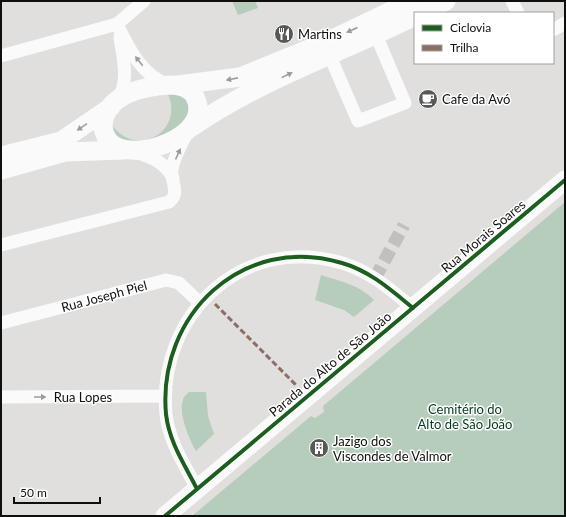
<svg xmlns="http://www.w3.org/2000/svg" width="566" height="517" font-family="Lato,sans-serif">
<style>
.green{fill:#b6cdbb}
.lines{fill:none;stroke-linecap:round;stroke-linejoin:round}
.street-tunnel{stroke:#c1c0be;stroke-width:13;stroke-dasharray:13 6;stroke-linecap:butt}
.street{stroke:#fafafa;stroke-width:13}
.secondary{stroke:#fafafa;stroke-width:19}
.quiet{stroke:#8d6e63;stroke-width:3;stroke-dasharray:6 3;stroke-linecap:butt}
.cycleway-casing{stroke:#fff;stroke-width:6}
.cycleway{stroke:#1b5e20;stroke-width:4}
.oneway{fill:#9c9c9c}
.labels{text-anchor:middle;stroke-width:3;stroke-linejoin:round;paint-order:stroke}
.poi-label{font-size:13px;fill:#0f0f0e;stroke:#fff;text-anchor:start}
.street-label{font-size:13px;fill:#0f0f0e;stroke:#fff}
.park-label{font-size:13px;fill:#003a1b;stroke:#fff}
</style>
<rect width="100%" height="100%" fill="#e0dfdd"/>
<path class="green" d="M232,1h23l3,7 -20,7z
M167,92l23,7 -3,22 -34,21 -37,-2 -6,-18c23,39 77,10 57,-30z
M565,202v314h-373l119,-100 4,2 9,-6 -1,-6z
M321,275c18,6 39,10 53,25l-20,17 -10,-7 -29,-10z
M189,392h17l2,24 6,18 -18,17c-7,-12 -18,-38 -13,-51 0,-3 4,-6 6,-8z"/>
<g class="lines">
<path class="street-tunnel" d="M375,278l29,-53"/>
<path class="street" d="M512,1l6,12
M117,24c11,23 25,53 53,61
M553,30l12,-7
M329,54l29,67 47,-18 -29,-68
M1,56l116,-32 27,-23
M117,101c13,-20 6,-42 3,-64
M135,152c16,5 30,10 38,26
M1,245l168,-43c12,-9 1,-21 3,-33 2,-13 10,-26 16,-38
M1,323l165,-43 13,3 21,20
M1,397l164,-1
M197,489c-12,-24 -28,-47 -31,-75 -9,-99 77,-181 176,-151 28,8 49,27 71,45"/>
<path class="secondary" d="M422,13l24,-12
M170,85c10,0 20,3 25,12 20,39 -66,70 -87,43 -4,-6 -6,-14 -4,-21 7,-26 42,-33 66,-34z
M178,85l62,-8 86,-35 86,-41
M192,127c68,-47 149,-74 223,-111
M1,156l60,-15 50,-34
M1,170l64,-18 59,-2
M165,516l400,-336"/>
<path class="quiet" d="M215,304l82,82"/>
<defs>
<path id="cycleway" d="M197,489c-12,-24 -28,-47 -31,-75 -9,-99 77,-181 176,-151 28,8 49,27 71,45
M165,516l400,-336"/>
</defs>
<use href="#cycleway" class="cycleway-casing"/>
<use href="#cycleway" class="cycleway"/>
</g>
<defs><path id="oneway-solid" d="M-6-.8H1V-3.2L6.5 0L1 3.2V.8H-6Z"/></defs>
<g class="oneway">
<use href="#oneway-solid" transform="translate(352 30) rotate(156)"/>
<use href="#oneway-solid" transform="translate(139 61) rotate(-128)"/>
<use href="#oneway-solid" transform="translate(287 75) rotate(-26)"/>
<use href="#oneway-solid" transform="translate(232 79) rotate(169)"/>
<use href="#oneway-solid" transform="translate(82 127) rotate(146)"/>
<use href="#oneway-solid" transform="translate(178 154) rotate(-66)"/>
<use href="#oneway-solid" transform="translate(40 397)"/>
</g>
<defs>
<symbol id="restaurant-disc" viewBox="-11 -11 22 22"><circle r="9.5" fill="#585856" stroke="#fff"/><path d="M-5-6h1v4h1v-4h1v4h1v-4h1v5L-1.5 .5V6h-2V.5L-5-1ZM5-6V6H3V1.5H1.5Q1.5-4 5-6Z" fill="#fff"/></symbol>
<symbol id="cafe-disc" viewBox="-11 -11 22 22"><circle r="9.5" fill="#585856" stroke="#fff"/><path d="M-5.5-4.5H6V0H3Q3 3.5 0 3.5H-2.5Q-5.5 3.5-5.5 0ZM3-3.2v2h1.7v-2ZM-6 4.5H4V6H-6Z" fill="#fff"/></symbol>
<symbol id="building-disc" viewBox="-11 -11 22 22"><circle r="9.5" fill="#585856" stroke="#fff"/><path d="M-4-6H4V6H1V3H-1V6H-4ZM-2.5-4.3h1.7v1.8h-1.7ZM.8-4.3h1.7v1.8H.8ZM-2.5-1h1.7V.8h-1.7ZM.8-1h1.7V.8H.8Z" fill="#fff"/></symbol>
</defs>
<g fill-rule="evenodd">
<use href="#restaurant-disc" x="273" y="23" width="22" height="22"/>
<use href="#cafe-disc" x="417" y="88" width="22" height="22"/>
<use href="#building-disc" x="308" y="437" width="22" height="22"/>
</g>
<g class="labels">
<g class="poi-label">
<text x="298" y="39">Martins</text>
<text x="442" y="104">Cafe da Avó</text>
<text x="333" y="446">Jazigo dos<tspan x="333" dy="15">Viscondes de Valmor</tspan></text>
</g>
<g class="street-label">
<text transform="translate(483 236) rotate(-40)" y="5">Rua Morais Soares</text>
<text transform="translate(104 296) rotate(-15)" y="5">Rua Joseph Piel</text>
<text transform="translate(330 364) rotate(-40)" y="5">Parada do Alto de São João</text>
<text x="83" y="402">Rua Lopes</text>
</g>
<g class="park-label">
<text x="465" y="414">Cemitério do<tspan x="465" dy="15">Alto de São João</tspan></text>
</g>
</g>
<rect width="566" height="517" fill="none" stroke="#0f0f0e" stroke-width="4"/>
<rect x="414" y="12" width="140" height="52" fill="#ffffff" stroke="#9f9f9f"/>
<rect x="422" y="25" width="20" height="6" fill="#1b5e20" stroke="#9f9f9f"/>
<text x="450" y="32" font-size="12" fill="#0f0f0e">Ciclovia</text>
<rect x="422" y="45" width="20" height="6" fill="#8d6e63" stroke="#9f9f9f"/>
<text x="450" y="52" font-size="12" fill="#0f0f0e">Trilha</text>
<path d="M14 497v6h86v-6" fill="none" stroke="#0f0f0e" stroke-width="2"/>
<text x="20" y="497" font-size="12" fill="#0f0f0e" stroke="#ffffff" stroke-width="3" paint-order="stroke">50 m</text>
</svg>
